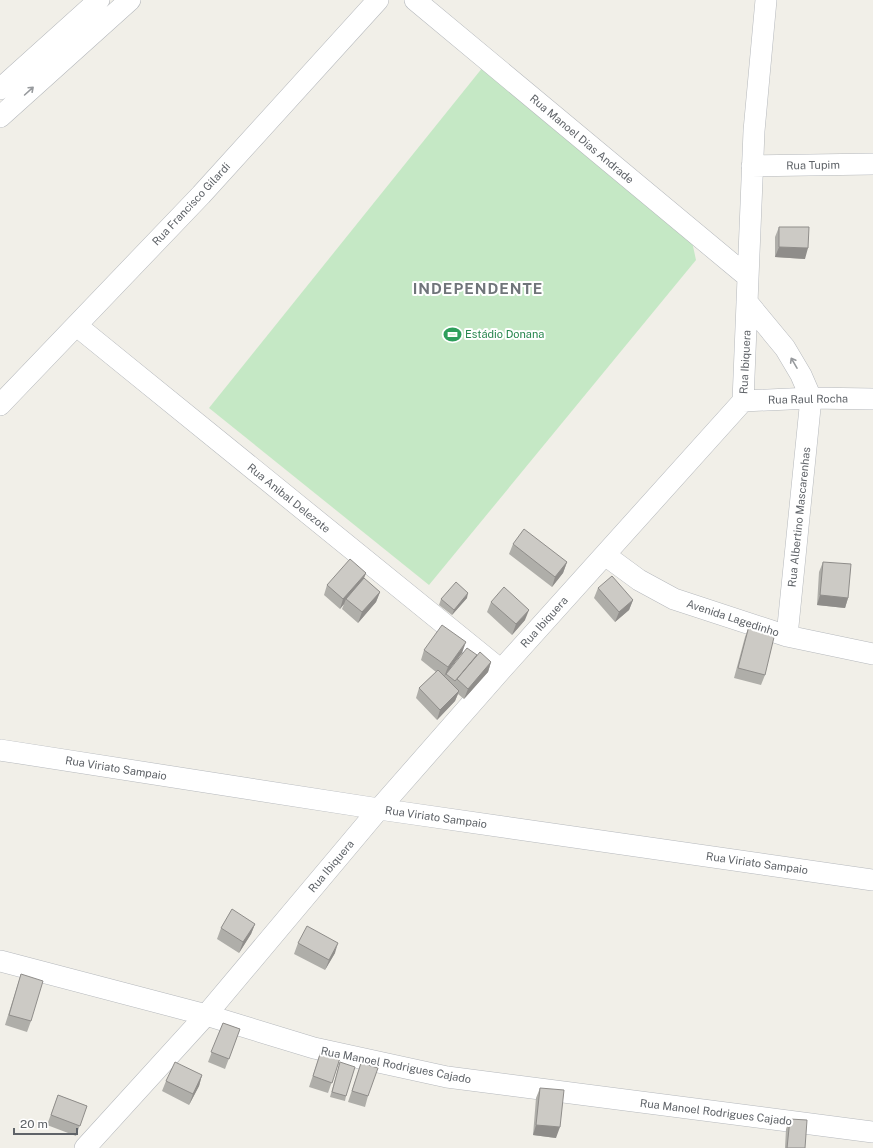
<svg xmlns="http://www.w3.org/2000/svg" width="873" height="1148" font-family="'Public Sans',sans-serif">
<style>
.green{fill:#c5e8c5}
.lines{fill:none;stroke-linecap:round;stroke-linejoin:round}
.minor-casing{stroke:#b5b8bc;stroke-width:22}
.minor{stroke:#fff;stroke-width:21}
.wall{fill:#afaea9}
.shaded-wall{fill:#8f8d8a}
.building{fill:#cccac5;stroke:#8f8d8a}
.oneway{stroke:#979a9d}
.labels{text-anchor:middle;stroke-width:4;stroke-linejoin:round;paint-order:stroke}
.street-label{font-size:11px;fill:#5f6368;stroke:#fff}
.leisure-label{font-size:11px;fill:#27864d;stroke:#fff;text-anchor:start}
.district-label{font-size:15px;font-weight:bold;letter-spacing:1px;fill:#70757a;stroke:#fff}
</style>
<rect width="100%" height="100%" fill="#f1efe8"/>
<path class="green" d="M483,67l208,170 5,23 -267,325 -220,-177z"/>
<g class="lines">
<defs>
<path id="minor" d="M415,0l333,277
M0,89l99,-89
M0,117l130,-117
M752,166l121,-2
M747,302l38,46 16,27 10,23 -24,238
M77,326l424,344
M743,401l68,-3 62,1
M0,405l201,-210 177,-195
M605,555l34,25 35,19 113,37 86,18
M0,750l379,59 494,71
M0,961l206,54 108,33 133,29 426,55
M85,1148l121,-133 173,-206 122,-139 242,-269 11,-270 12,-131"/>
</defs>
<use href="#minor" class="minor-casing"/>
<use href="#minor" class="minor"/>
</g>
<path class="wall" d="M779,227l26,32 -30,-2v-20z
M513,544l54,18 -4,11 -11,14 -43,-33z
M823,562l25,36 -3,10 -28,-3 2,-33z
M366,573l-3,6 17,13 -4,10 -18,21 -16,-14 2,-5 -4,5 -16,-14 3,-10z
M598,588l35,12 -4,10 -14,12 -21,-24z
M467,598l-15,17 -13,-10 2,-6z
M491,602l34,18 -13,15 -25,-23z
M749,626l16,49 -4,10 -27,-7 11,-41z
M424,650l38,3 -11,14 26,-12 14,7 -3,10 -24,27 -6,-5 -3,7 -18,19 -21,-22 3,-10 17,-16 -15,-12z
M255,924l-4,10 -12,19 -22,-14 4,-11z
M298,943l37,10 -10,17 -31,-16z
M21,974l10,47 -4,11 -22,-7z
M223,1023l17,6 -15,40 -17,-7z
M321,1051l19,7 -12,35 -19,-6z
M340,1062l6,34 -1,5 -15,-4z
M361,1063l7,33 -3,11 -17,-5z
M202,1075l-3,11 -10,19 -27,-14 4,-10z
M540,1088l16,50 -23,-3 3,-37z
M58,1095l29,11 -11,30 -29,-11z
M790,1119l15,29h-20l1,-19z"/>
<path class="shaded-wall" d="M779,247l29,1 -3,11 -30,-2z
M567,562l-4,11 -11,14 3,-10z
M366,573l-4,10 -16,16 -2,5 -4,5 3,-10z
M380,592l-4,10 -18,21 4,-11z
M468,593l-1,5 -15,17 2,-5z
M820,595l28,3 -3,10 -28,-3z
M633,600l-4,10 -14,12 4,-10z
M529,610l-4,10 -13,15 4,-11z
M466,642l-4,11 -16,21 -2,3 4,-10z
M491,662l-3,10 -24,27 4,-10z
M459,691l-4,10 -18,19 3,-10z
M255,924l-4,10 -12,19 4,-11z
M338,943l-3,10 -10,17 4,-10z
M202,1075l-3,11 -10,19 4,-11z
M536,1125l24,2 -4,11 -23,-3z"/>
<path class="building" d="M779,227h30l-1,21 -29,-1z
M524,529l43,33 -12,15 -42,-33z
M350,559l16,14 -23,26 -16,-14z
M823,562l28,2 -3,34 -28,-3z
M612,576l21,24 -14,12 -21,-24z
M364,578l16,14 -18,20 -16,-13z
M456,582l12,11 -14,17 -13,-11z
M504,587l25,23 -13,14 -25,-22z
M442,625l24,17 -18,25 -24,-17z
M749,626l26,7 -10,42 -27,-7z
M467,648l10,7 -22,26 -9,-7z
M480,652l11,10 -23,27 -11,-10z
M438,670l21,21 -19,19 -21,-22z
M232,909l23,15 -12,18 -22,-14z
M307,926l31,17 -9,17 -31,-17z
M21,974l22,7 -12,40 -22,-6z
M223,1023l17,6 -11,30 -18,-7z
M321,1051l19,7 -8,25 -19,-7z
M175,1062l27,13 -9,19 -27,-13z
M340,1062l15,5 -9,29 -14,-4z
M361,1063l17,5 -10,28 -16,-5z
M540,1088l24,2 -4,37 -24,-2z
M58,1095l29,11 -7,20 -29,-11z
M790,1119l17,1 -2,28h-18z"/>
<defs><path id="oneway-shaft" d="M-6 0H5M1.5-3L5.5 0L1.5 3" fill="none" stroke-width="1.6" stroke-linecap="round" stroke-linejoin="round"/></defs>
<g class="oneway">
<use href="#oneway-shaft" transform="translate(29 91) rotate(-42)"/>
<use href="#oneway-shaft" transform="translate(794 363) rotate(-120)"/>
</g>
<defs>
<symbol id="stadium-bare" viewBox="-9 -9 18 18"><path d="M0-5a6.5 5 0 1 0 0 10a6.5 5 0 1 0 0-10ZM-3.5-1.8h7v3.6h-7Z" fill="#2e9e5b" stroke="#fff" stroke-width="2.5" paint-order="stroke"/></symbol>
</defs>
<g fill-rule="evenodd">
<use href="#stadium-bare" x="440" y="322" width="25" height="25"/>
</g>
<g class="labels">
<g class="street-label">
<text transform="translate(582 139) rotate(40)" y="4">Rua Manoel Dias Andrade</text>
<text transform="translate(813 165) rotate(-1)" y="4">Rua Tupim</text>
<text transform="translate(191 204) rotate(-47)" y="4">Rua Francisco Gilardi</text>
<text transform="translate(745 362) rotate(-87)" y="4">Rua Ibiquera</text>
<text transform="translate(808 399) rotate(-1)" y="4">Rua Raul Rocha</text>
<text transform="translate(289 498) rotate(39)" y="4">Rua Anibal Delezote</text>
<text transform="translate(799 517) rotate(-84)" y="4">Rua Albertino Mascarenhas</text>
<text transform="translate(733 618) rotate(18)" y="4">Avenida Lagedinho</text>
<text transform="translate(544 622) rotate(-48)" y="4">Rua Ibiquera</text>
<text transform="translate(116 768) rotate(9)" y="4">Rua Viriato Sampaio</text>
<text transform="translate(436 817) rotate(8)" y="4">Rua Viriato Sampaio</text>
<text transform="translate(757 863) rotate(8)" y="4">Rua Viriato Sampaio</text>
<text transform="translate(331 866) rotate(-50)" y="4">Rua Ibiquera</text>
<text transform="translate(396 1065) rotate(11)" y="4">Rua Manoel Rodrigues Cajado</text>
<text transform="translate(716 1112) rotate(7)" y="4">Rua Manoel Rodrigues Cajado</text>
</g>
<g class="leisure-label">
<text x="465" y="338">Estádio Donana</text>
</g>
<g class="district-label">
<text x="478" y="294">INDEPENDENTE</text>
</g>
</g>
<path d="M14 1128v6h63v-6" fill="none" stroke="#5f6368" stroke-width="2"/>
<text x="20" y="1128" font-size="12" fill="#5f6368" stroke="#ffffff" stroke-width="3" paint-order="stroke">20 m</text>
</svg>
